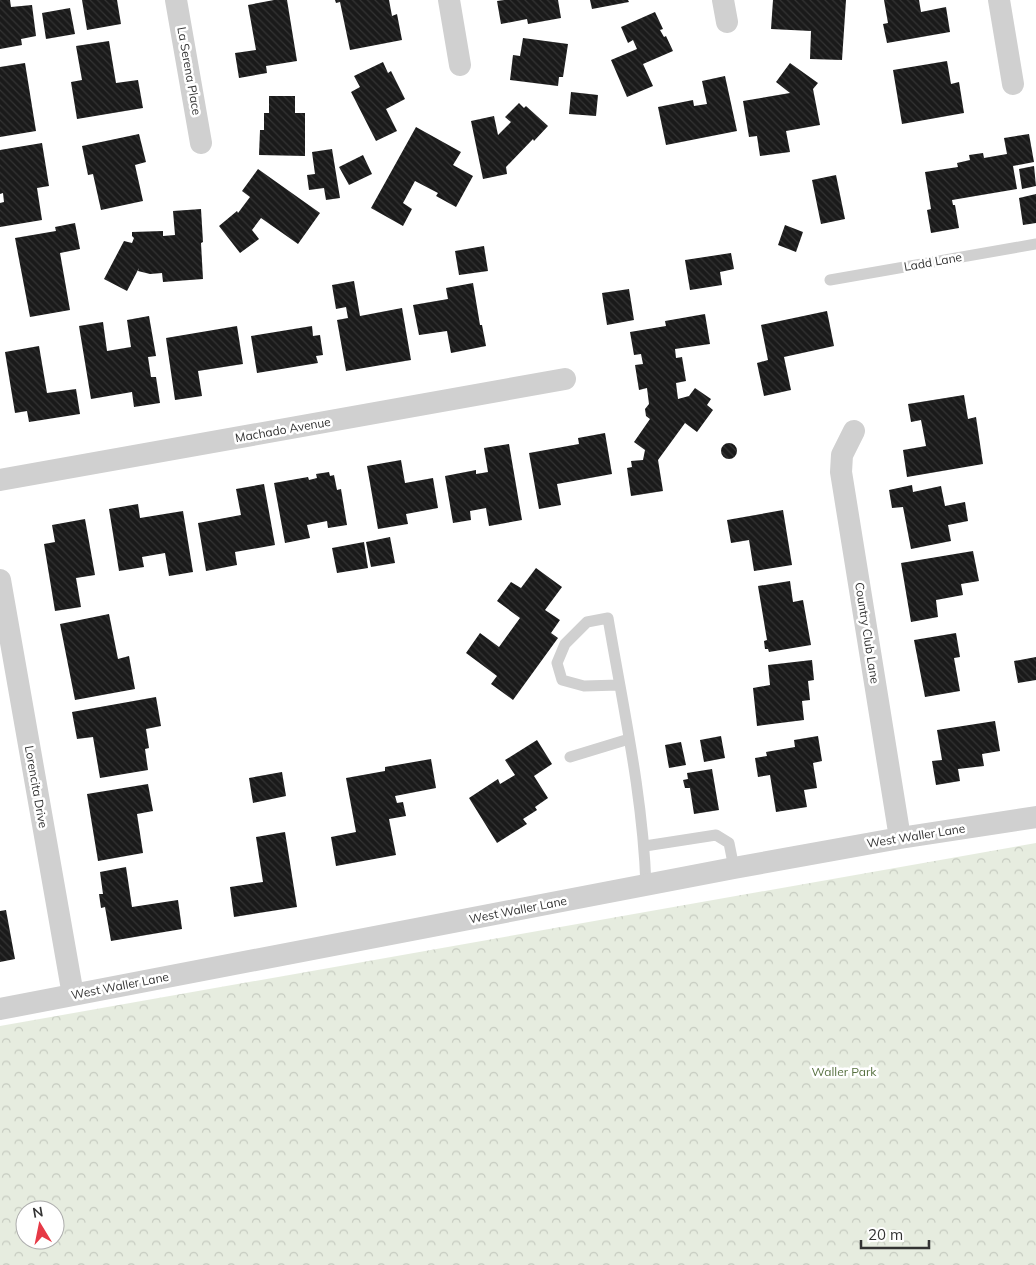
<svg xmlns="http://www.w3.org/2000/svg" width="1036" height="1265" font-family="Mulish,sans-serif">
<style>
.park{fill:url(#park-crowns);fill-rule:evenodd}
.building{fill:url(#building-back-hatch)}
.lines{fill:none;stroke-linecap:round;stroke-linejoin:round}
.service{stroke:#d0d0d0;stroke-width:11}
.minor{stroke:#d0d0d0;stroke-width:22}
.labels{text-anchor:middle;stroke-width:5;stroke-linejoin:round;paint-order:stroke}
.street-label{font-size:12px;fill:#333;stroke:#fff}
.park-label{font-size:12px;fill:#56703f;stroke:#fff}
</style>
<defs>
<pattern id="park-crowns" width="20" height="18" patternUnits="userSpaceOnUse" patternTransform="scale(1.25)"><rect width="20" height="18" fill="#e6ecdf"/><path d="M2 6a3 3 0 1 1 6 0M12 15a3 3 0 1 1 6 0" fill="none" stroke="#c6cbc0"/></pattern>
<pattern id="building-back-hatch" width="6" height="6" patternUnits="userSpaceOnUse" patternTransform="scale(1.25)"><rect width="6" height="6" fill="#1a1a1a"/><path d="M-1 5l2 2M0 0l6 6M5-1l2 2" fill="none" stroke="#333"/></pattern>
</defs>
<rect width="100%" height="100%" fill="#fff"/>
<path class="park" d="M1036,843v422h-1036v-239zM25,1210h30v30h-30z"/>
<path class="building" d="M0,0h10l1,7 21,-2 4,31 -15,3 1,6 -22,4z
M82,0h35l4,24 -34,6z
M274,0h13l10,61 -31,5 1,7 -28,5 -4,-25 21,-3 -8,-45z
M335,0h54l3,16 5,-2 5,26 -52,10 -10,-48 -4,1z
M504,0h54l3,18 -33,6 -1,-5 -26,5 -4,-23z
M590,0h38l1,2 -37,7z
M773,0h73l-4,60 -32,-1 1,-28 -40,-2z
M884,0h35l2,12 25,-5 4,25 -63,11 -4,-19 5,-1z
M70,8l5,26 -29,5 -4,-26z
M655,12l8,17 -3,1 4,7 2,-1 7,15 -30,13 10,22 -26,11 -16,-37 26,-11 -4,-9 -5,3 -7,-16z
M523,38l45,6 -5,33h-4l-1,9 -48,-6 3,-25 7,1z
M109,41l7,42 22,-3 5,28 -66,11 -6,-37 11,-2 -6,-34z
M947,61l4,23 8,-2 5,31 -62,11 -9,-54z
M383,62l5,11 3,-2 14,28 -19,10 11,22 -21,10 -25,-49 9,-5 -6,-11z
M25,63l11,68 -36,6v-70z
M790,63l28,20 -5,6 7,36 -34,6 4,21 -30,4 -3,-20 -8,1 -6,-36 47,-8 -14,-11z
M725,76l12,55 -71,14 -8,-38 35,-7 1,6 13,-2 -5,-23z
M571,92l27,3 -2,21 -27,-2z
M269,96h26v17h10v43l-46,-1 1,-25h4v-17h5z
M519,103l5,5 2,-2 22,20 -14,15 -1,-2 -27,28 1,7 -24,5 -12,-58 23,-5 4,19 13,-13 -6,-5z
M416,127l45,25 -8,13 20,11 -17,31 -20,-11 2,-3 -23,-12 -12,22 9,6 -9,17 -32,-18z
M139,134l7,28 -11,3 8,36 -42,9 -8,-36 -5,1 -6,-29z
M1029,134l5,28 -21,4 4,23 -65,11 1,5h2l4,23 -28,5 -4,-23 4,-1 -6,-37 33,-5 -1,-4 13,-3 -1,-5 14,-2 1,5 23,-4 -3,-16z
M42,143l7,43 -12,2 5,32 -42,7v-24l4,-1 -1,-9 -3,1v-44z
M332,149l8,49 -14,2 -2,-12 -15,2 -2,-15 8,-1 -3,-22z
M363,155l9,19 -23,11 -10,-18z
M1034,166l2,20 -14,3 -3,-20z
M258,169l62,44 -22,31 -37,-26 -9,12 7,9 -19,14 -21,-27 18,-15 1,2 12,-16 -8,-6z
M836,175l9,44 -24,5 -9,-44z
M1036,194v29l-13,2 -4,-27z
M201,209l2,33 -2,1 2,36 -40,3 -1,-9 -12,1 -12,-3 1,-3 -12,23 -23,-12 20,-38 8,2 2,-5 -2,-2v-4l31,-1v5l12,-1 -2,-24z
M75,223l5,26 -20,4 10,57 -40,7 -15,-79 41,-7 -1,-4z
M785,225l18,7 -7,20 -18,-7z
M484,246l4,25 -29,4 -4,-24z
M731,253l3,16 -14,3 2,13 -32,5 -5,-30z
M354,281l6,35 42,-8 9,52 -65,11 -9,-51 11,-2 -2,-11 -10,2 -4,-24z
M473,283l7,42h2l4,21 -35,7 -4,-22 -28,4 -6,-30 35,-6 -2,-11z
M629,289l5,31 -27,5 -5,-32z
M827,311l7,35 -50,11 7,33 -27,6 -7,-33 11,-3 -7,-35z
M705,314l5,30 -35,5 1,9 6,-1 4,24 -10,2 2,16 11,-3 6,-8 16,11 -4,6 6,5 -16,22 -12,-9 -27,37 5,31 -32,5 -4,-28 5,-1 -1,-6 12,-1 2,-10 -11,-8 16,-23 -4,-3 -1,-7 4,-5 -2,-16 -8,2 -4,-25 8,-1 -2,-10 -7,1 -4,-23 36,-6 -1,-5z
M149,316l7,40 -8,1 3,20h5l4,26 -26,4 -2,-15 -41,7 -12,-73 24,-4 4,29 24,-4 -4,-27z
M237,326l6,38 -45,7 4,25 -27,4 -9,-62z
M312,326l1,10 7,-1 3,20 -7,1 2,7 -61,10 -6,-37z
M39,346l8,47 29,-4 4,25 -51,8 -2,-11 -12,2 -10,-61z
M964,395l4,24 8,-2 7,47 -76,13 -4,-27 23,-4 -5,-26 -10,2 -3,-18z
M605,433l7,41 -55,10 4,21 -22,4 -10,-56 50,-9 -1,-6z
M721 451a8 8 0 1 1 16 0a8 8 0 1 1-16 0Z
M509,444l13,76 -33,6 -3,-18 -16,3 1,9 -18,3 -8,-47 31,-6v4l12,-2 -4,-24z
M401,460l4,23 28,-5 5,30 -32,6 2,10 -30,5 -11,-63z
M329,472l1,4 4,-1 3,15 4,-1 6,36 -19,3 -1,-7 -20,4 3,13 -25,5 -11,-60 34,-6 1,3 8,-2 -1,-4z
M264,484l11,61 -40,7 2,13 -31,6 -8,-48 43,-8 -5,-26z
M912,485l1,7 28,-6 4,20 20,-4 3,19 -20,4 3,16 -40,8 -8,-42 -11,1 -3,-18z
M138,504l2,14 43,-7 10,61 -24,4 -4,-23 -23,4 2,10 -25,4 -10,-62z
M783,510l9,55 -38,6 -5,-31 -18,3 -4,-23z
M85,519l10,56 -19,3 5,29 -26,4 -11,-67 11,-2 -3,-17z
M390,537l5,26 -24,4 -5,-25z
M364,542l4,26 -31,5 -5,-25z
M973,551l6,30 -18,3 2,11 -27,5 2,17 -27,5 -10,-59z
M536,568l26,19 -17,23 15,10 -9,13 7,5 -45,62 -22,-16 6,-8 -31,-23 14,-20 19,14 21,-29 -23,-17 14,-19 10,6z
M790,581l3,21 10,-2 8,45 -42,7 -1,-3h-3l-1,-8 3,-1 -9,-54z
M109,614l9,45 11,-3 6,33 -60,11 -15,-76z
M956,633l4,24 -6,1 6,33 -35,6 -11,-57z
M1036,657v23l-18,3 -4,-22z
M812,660l2,20 -6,1 2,19 -8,1 2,19 -47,6 -4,-38 17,-3 -2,-20z
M156,697l5,29 -15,3 3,19 -4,1 3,21 -48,8 -7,-41 -16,2 -5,-27z
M995,721l5,30 -18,3 2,12 -26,3 2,12 -24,4 -4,-24 10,-1 -5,-30z
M721,736l4,22 -21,4 -4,-22z
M818,736l4,25 -9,2 4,25 -13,2 3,17 -31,5 -6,-37 -12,2 -3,-19 12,-2 -1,-4 29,-5 -1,-7z
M537,740l15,24 -18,12 14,22 -13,9 2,3 -14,9 4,5 -30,19 -28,-45 29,-19 2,5 15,-9 -10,-15z
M681,742l5,23 -17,3 -4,-23z
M431,759l5,29 -41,8 2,7 6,-1 3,14 -17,3 7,36 -60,11 -5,-29 25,-5 -10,-54 39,-7v-4z
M712,769l7,41 -25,4 -4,-26h-5l-2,-8 5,-1 -1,-6z
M282,772l4,24 -33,7 -4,-25z
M148,784l5,27 -16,3 6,39 -45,8 -11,-67z
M285,832l12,75 -63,10 -4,-30 33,-5 -7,-45z
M126,867l6,40 46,-7 4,29 -71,12 -6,-34 -4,1 -2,-14h4l-3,-22z
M6,910l9,49 -15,3v-51z"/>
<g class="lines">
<path class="service" d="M830,280l206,-36
M619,685l-35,1 -22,-6 -5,-17 8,-19 22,-22 21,-4c15,89 35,178 38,268
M570,757l59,-18
M645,846l71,-11 13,8 5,25"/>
<path class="minor" d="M176,0l25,143
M449,0l11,65
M723,0l4,22
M999,0l14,84
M854,431l-12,24 -1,17 59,366
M0,480l565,-101
M0,580l73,415
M0,1009l734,-141 166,-30 136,-21"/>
</g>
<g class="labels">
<g class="street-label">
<text transform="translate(189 71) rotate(80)" y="4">La Serena Place</text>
<text transform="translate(933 262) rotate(-10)" y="4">Ladd Lane</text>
<text transform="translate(283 430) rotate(-10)" y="4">Machado Avenue</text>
<text transform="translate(867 633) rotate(81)" y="4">Country Club Lane</text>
<text transform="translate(36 787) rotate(80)" y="4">Lorencita Drive</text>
<text transform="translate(916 836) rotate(-9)" y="4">West Waller Lane</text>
<text transform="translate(518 910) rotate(-11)" y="4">West Waller Lane</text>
<text transform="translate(120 986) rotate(-11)" y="4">West Waller Lane</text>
</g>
<g class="park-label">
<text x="844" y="1076">Waller Park</text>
</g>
</g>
<g transform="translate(40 1225) rotate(350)"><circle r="24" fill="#ffffff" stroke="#adadad"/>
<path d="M0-4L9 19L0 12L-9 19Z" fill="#e63946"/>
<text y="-8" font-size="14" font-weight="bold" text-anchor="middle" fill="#333333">N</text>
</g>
<path d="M861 1240v8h68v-8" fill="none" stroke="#333333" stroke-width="2.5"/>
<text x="868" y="1240" font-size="15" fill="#333333" stroke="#ffffff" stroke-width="4" paint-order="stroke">20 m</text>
</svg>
